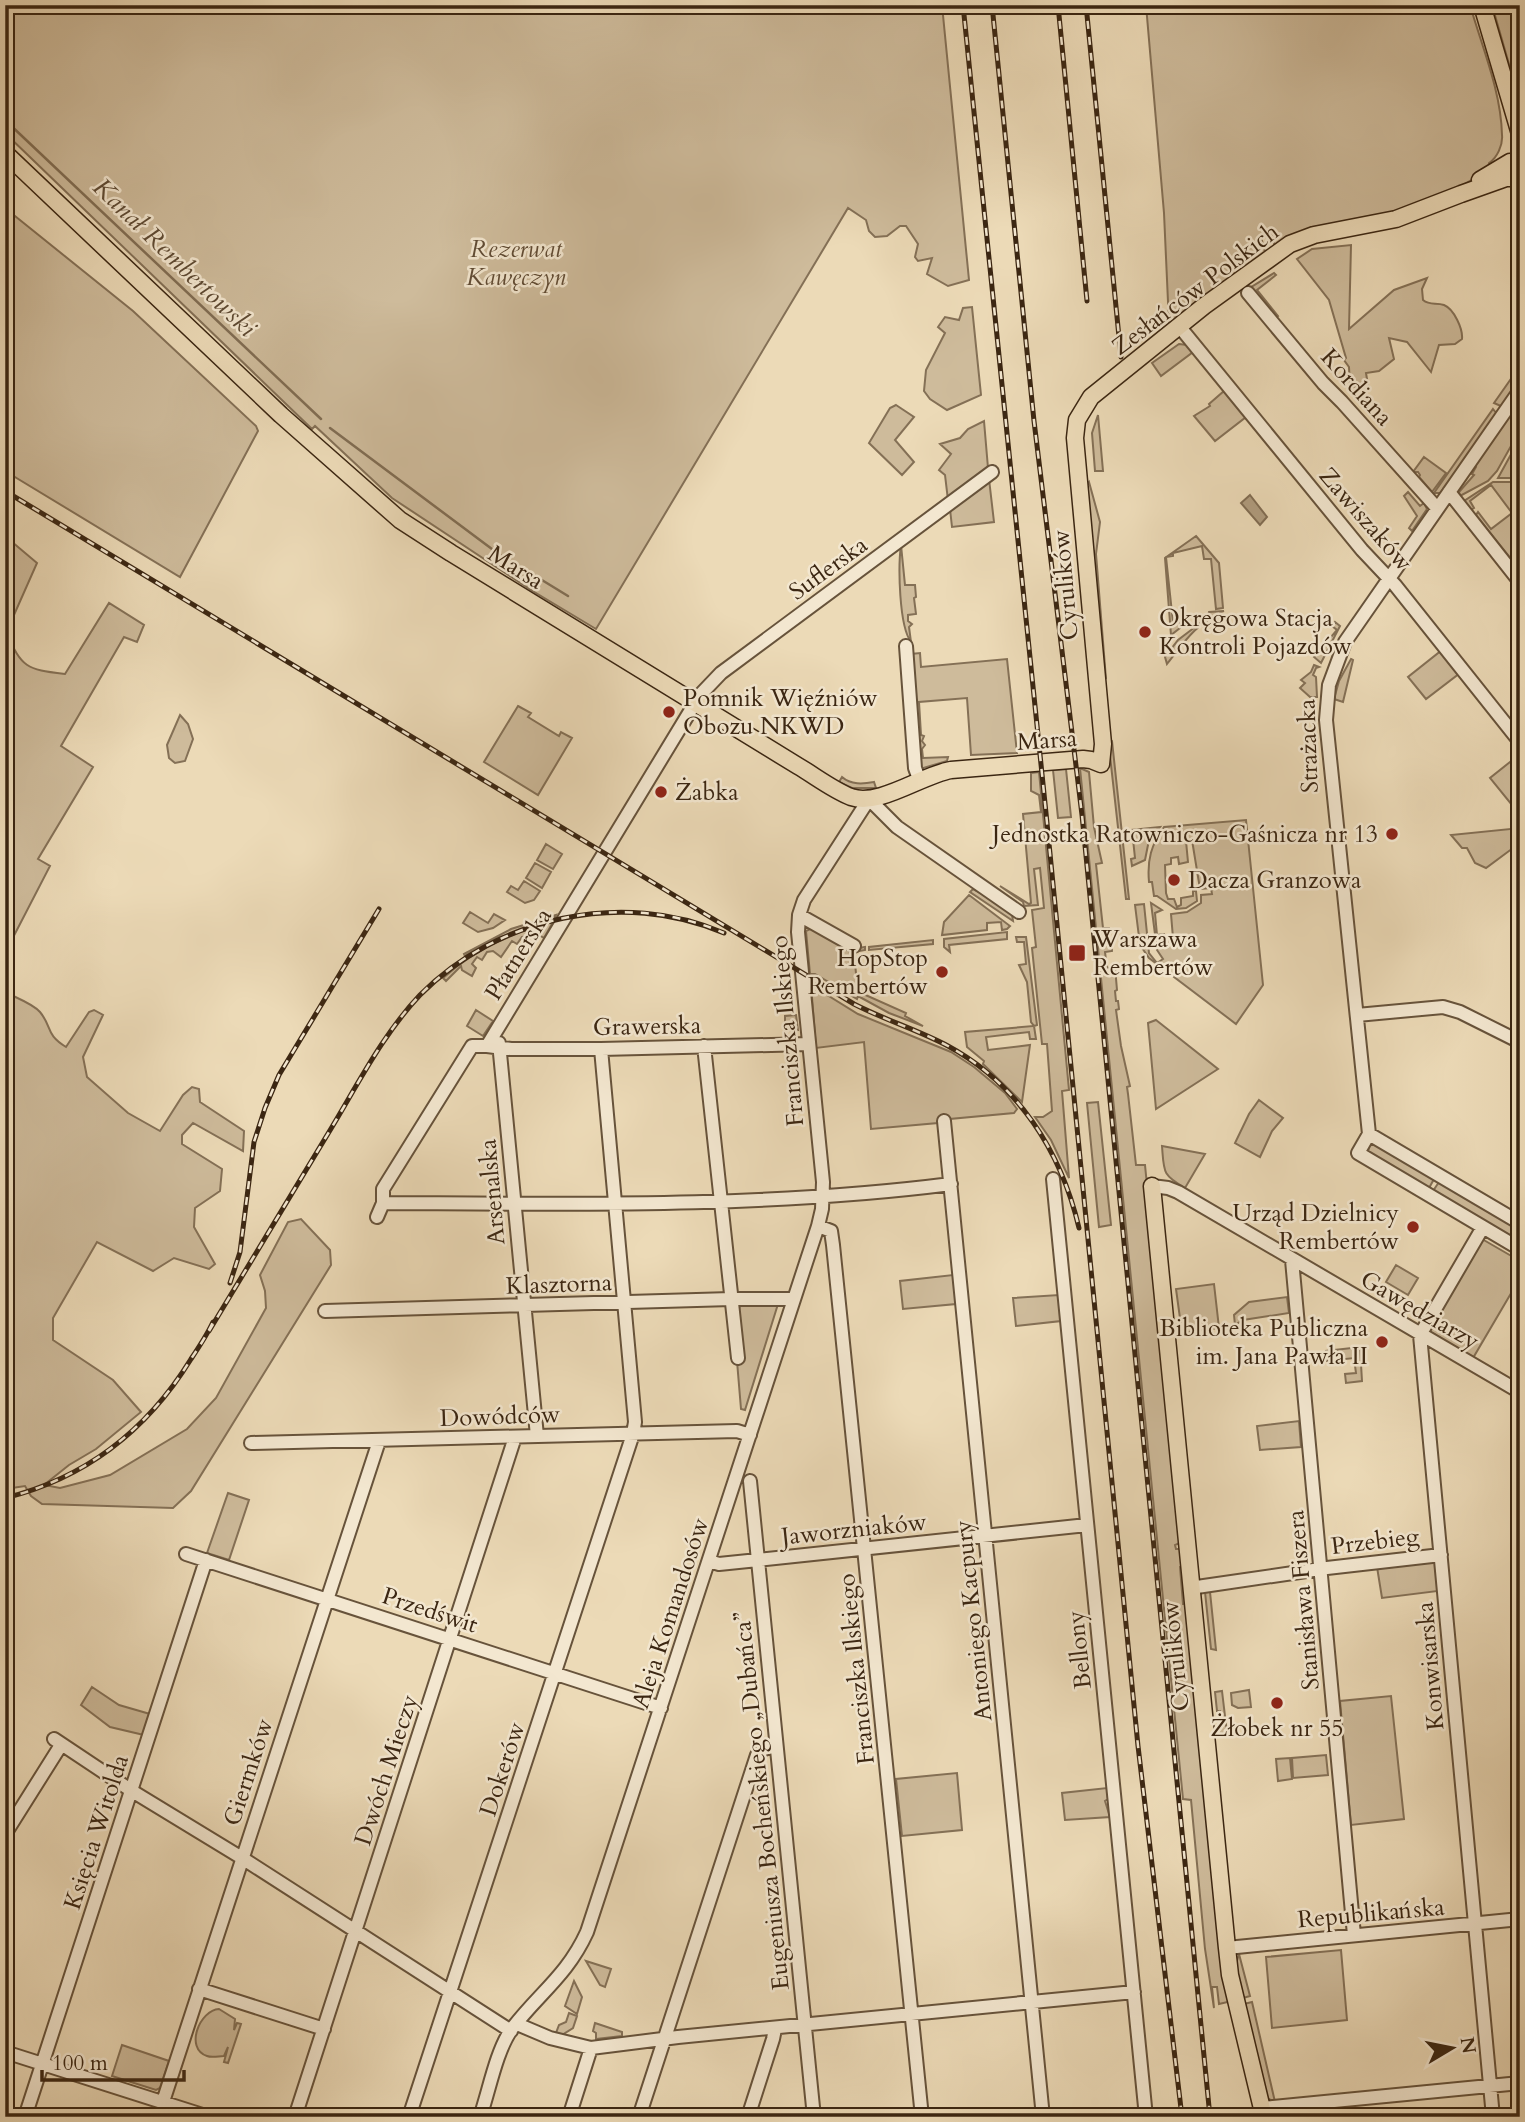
<svg xmlns="http://www.w3.org/2000/svg" width="1525" height="2122" font-family="Cardo,serif">
<style>
.green{fill:#cebb9b;stroke:#847056;stroke-width:2}
.water{fill:#b09d7f;stroke:#816d53;stroke-width:2}
.lines{fill:none;stroke-linecap:round;stroke-linejoin:round}
.stream{stroke:#816d53;stroke-width:2.5}
.minor-casing{stroke:#67533b;stroke-width:16}
.major-casing{stroke:#3b2612;stroke-width:19}
.minor{stroke:#f3e7d0;stroke-width:12}
.major{stroke:#ecdab7;stroke-width:16}
.rail-casing{stroke:#3b2612;stroke-width:5}
.rail{stroke:#f3e7d0;stroke-width:2.5;stroke-dasharray:8;stroke-linecap:butt}
.poi-dot{fill:#8f2418;stroke:#f3e7d0;stroke-width:2.5}
.labels{text-anchor:middle;stroke-width:5;stroke-linejoin:round;paint-order:stroke}
.park-label{font-size:24px;font-style:italic;fill:#604b34;stroke:#f3e7d0}
.street-label{font-size:24px;fill:#3b2612;stroke:#f3e7d0}
.poi-label{font-size:24px;fill:#3b2612;stroke:#f3e7d0;text-anchor:start}
.water-label{font-size:26px;font-style:italic;fill:#5e4a33;stroke:#f3e7d0}
</style>
<rect width="100%" height="100%" fill="#ecdab7"/>
<filter id="stains"><feTurbulence type="fractalNoise" baseFrequency=".00286" numOctaves="4"/><feColorMatrix values="0 0 0 0 .2 0 0 0 0 .09 0 0 0 0 .02 0 0 0 .5 -.17"/></filter>
<radialGradient id="worn" r=".72"><stop offset=".6" stop-color="#630" stop-opacity="0"/><stop offset="1" stop-color="#630" stop-opacity=".3"/></radialGradient>
<path class="green" d="M5,5h937l27,275 -21,6 -21,-12 5,-16 -14,3 -3,-4 3,-13 -12,-18h-6l-13,10 -12,1 -6,-6 -3,-11 -18,-12 -252,421 -65,-39 -139,-92 -77,-72 -3,3 -307,-296z
M1146,5h324c12,42 31,86 32,130 1,10 -5,23 -13,28l-1,7c-64,42 -139,56 -211,76l-3,-2 -1,-9 -12,2 4,15 -119,90 23,-18 -5,-111z
M1492,5h28v94l-3,-7z
M5,208l128,103 123,115 2,5 -78,146 -175,-106z
M1351,245l-2,84 45,-39 33,-12 -5,11 1,11c7,6 13,2 21,5 10,4 19,24 18,34l-7,5 -16,1 -8,27 -24,-30 -18,-4 5,21 -15,12 -13,2 2,12 -18,2 -1,-20 -5,-7 2,-2 -17,-58 -32,-41 15,-10z
M1274,273l2,2 -19,15 21,26 -4,3 -26,-30z
M972,307l9,88 -34,15 -17,-11 -6,-8 2,-21 19,-37 -7,-6 7,-10 14,3 4,-12z
M1179,344l8,1 6,7 -32,24 -9,-13z
M1520,366v17l-17,24 -9,-4z
M1224,391l22,26 -31,24 -21,-25 16,-10 -1,-2z
M1520,400v30l-23,41 -9,10 -28,15 -1,-4 15,-17 -2,-1 4,-7 -2,-2z
M896,405l18,12 -19,23 19,22 -12,13 -33,-32 21,-35z
M1493,409l4,5 -54,79h-9z
M1098,415l5,56h-8l-3,-38z
M984,421l4,47 -40,32 -3,-25 -6,-5 12,-16 -11,-10 20,-6 8,-9z
M1520,438v44l-10,-4h-12z
M1424,457l22,16 -14,19 -13,-15 1,-2 -2,-3h-5z
M989,479l5,43 -42,5 -2,-18z
M1089,482l11,40 -4,32 10,125 -3,-18 -3,-3 3,-3 -3,-37 -3,-2 2,-12 -6,-36 1,-17 -4,-1 -2,-57 -3,-6z
M1493,482h18l9,3v85l-44,-55 2,-3 13,17 21,-16 -21,-28 -21,16 4,7 -3,2 -7,-9z
M1408,492l12,14 4,-3 3,6 -15,22 -3,-3 8,-12 -13,-20z
M5,536l32,27 -31,70c17,35 19,36 59,41l44,-71 35,22 -7,17 -13,-5 -63,109 32,21 -55,92 12,7 -45,87z
M1196,536l23,27 4,45 -7,1 -5,-50h-7l-2,-13 -29,7v3l-7,1 7,65h7v6l-9,7 -6,-77z
M901,545l4,40h10l1,12 -2,1 2,16 -8,1v6l4,3 -3,3 2,15c-12,-16 -13,-75 -10,-97z
M1224,611l-4,1 1,4c-21,1 -42,33 -54,48l-2,-7 13,-17 29,-22 2,-6z
M1335,622l5,4 -19,37 -7,-6 23,-27 -5,-4z
M1442,650l18,23 -34,26 -18,-22z
M920,653l1,14 86,-8 10,94 -46,2 -4,-57 -48,4 2,33 3,1 -2,5 3,4 -3,4 1,9 25,-1 -1,4 -27,8 -9,-115z
M1351,659l2,1 -10,42 -9,-3 5,-18z
M1314,665l5,2 -3,1 -3,7 3,2 1,20h-7l-10,-9 5,-5 -4,-3 10,-8z
M518,706l13,7 -3,4 31,19 2,-4 11,6 -34,57 -54,-33z
M180,715l8,9 5,15 -8,22 -10,2 -6,-5 -2,-13z
M1108,738l4,3 17,158h-3z
M1520,754v54l-4,2 -26,-32z
M1080,768l9,4 5,55 8,36 -6,1 7,64h6l1,6 -6,1 1,5h6l1,11 -7,1 2,16 8,-1 2,23 -2,1 1,10h2l1,8 -3,1 5,36 9,40 -3,1 1,7 8,71h9l37,377 -7,3 1,4h6l2,17 -4,1 3,37h5l44,397 -13,3 -2,-17h-5l2,21 -9,-59 -14,-149 -8,-1z
M1066,769l5,48 -13,1 -5,-48z
M1039,772l30,318 -7,1 7,87 -18,-38 -16,-23h8l9,-6 -5,-67h-5l-10,-96 4,-1 -4,-37 12,-2 -4,-40 -6,1 4,36 -14,1 -1,-4 -23,-16 29,18 2,-1 -8,-89 18,-2 -2,-17 -8,-4v-18z
M842,777c9,8 21,7 32,5l2,6h-24l-13,-6z
M1246,820l17,165 -27,39 -87,-66 -9,-13 -5,-40 9,-1 5,49 8,10 6,-4 -6,-9 -6,-47 11,7 -7,3 2,22 7,-1 1,5 8,-1 -2,-24 16,-2 14,-9v-8l11,-1 -1,-6 -11,1 -8,-49 -6,1 2,21 -9,2 -1,-7 -7,1v6l-6,1 1,28 2,6h6l3,8 4,-2v-7l12,-2v-5h3l1,10 -11,7 -10,1 -19,-13h-3l-2,-14h-3c-2,-22 2,-37 15,-55z
M1160,827l-11,13 -4,20 -13,6 -1,-7 4,-1 -3,-28z
M1520,828v22l-7,-2 -27,20 -11,-5 -8,-15h-5l-11,-13z
M546,844l16,10 -9,15 -16,-9z
M535,863l16,9 -9,16 -16,-10z
M524,881l16,10 -6,9 -9,3 -18,-11 4,-6 7,4z
M973,889l21,11 18,14 1,7 -43,-29z
M969,895l41,31 -3,3 -5,1 -1,-8 -14,1v7l-45,5 2,-13z
M470,912l18,11 6,-9 11,6 -12,8 -15,4 -15,-9z
M556,915l-2,4 -59,20 -30,17 -1,-2 47,-25z
M553,922l-9,16 -5,-3 -4,4 -7,-3 -6,1 -5,7 -5,-3 -11,16 -8,-6 -6,1 -5,8 -5,-3 -5,7 4,4 -4,8 -10,-6 -1,-4 -15,15 -3,-3c31,-28 69,-46 110,-56z
M812,928l41,21 12,-2v3l-11,2 3,32h3l1,9 45,20 -1,3 18,10 -34,-13 -31,-17 -1,3 -42,-25h-5l-4,-43z
M1007,932v7l-58,6 1,7 -6,-5v-8z
M1016,937h10l11,88 -3,1 2,13h-6l-1,-7 -43,5 2,13 42,-5 -8,57 -39,-38 1,-3 -17,-14 -2,-15 69,-6 -3,-4 -4,-40 -8,-17 7,-1 -2,-22h-7z
M933,940v4l-64,6v-3z
M811,985l47,29 93,38 23,15 31,26 12,16 -3,4 -75,7 -1,3 -67,6 -7,-87 -48,6z
M5,992c11,6 27,11 35,20 13,16 5,22 26,35l23,-35 5,-2 9,5 -20,42 4,20 41,36 32,18 23,-36 9,-8 7,2 1,13 44,29 -1,20 -50,-28 -11,12v9l40,25 -2,22 -25,17 -1,19 21,37 -6,5 -35,-11 -21,13 -56,-29 -44,76v22l60,40 28,32 -45,37 -27,16 -25,20 16,3 50,-13 77,-46 29,-31 50,-90 -1,-17 -5,-16 28,-53 13,-3 29,31 1,15 -140,226 -18,17 -131,-4 -11,-8 -6,-10 -20,3z
M476,1010l17,11 -10,15 -16,-10z
M796,1015l2,15 -13,1v-15z
M1156,1020l62,49 -62,40 -8,-86z
M1259,1100l24,18 -11,13 -12,26 -25,-14 14,-29z
M1098,1102l13,123 -12,2 -12,-124z
M1374,1143l60,36 -5,9 -60,-35 -1,-7z
M1162,1146l43,8 -20,34c-23,-13 -21,-16 -23,-42z
M1439,1182l81,47v13l-87,-51z
M1482,1239l38,22v17l-47,80 -44,-27z
M1396,1265l22,13 -10,17 -22,-13z
M953,1275l3,29 -53,5 -3,-28z
M1214,1284l5,44 -37,5 -6,-44z
M1059,1295l2,26 -45,5 -3,-28z
M1287,1297l2,16 -46,7 -8,5 -1,-10 15,-13z
M778,1304l-33,106 -4,-1 -4,-48 2,-52 1,-4z
M1360,1347l2,34 -16,2 -1,-9 11,-1 -2,-15 -27,3 -1,-10z
M1299,1421l2,26 -41,3 -3,-24z
M228,1493l21,7 -20,60 -22,-7z
M1435,1562l3,29 -56,7 -5,-31z
M1205,1592h5l6,58 -5,-1z
M92,1687l27,18 31,9 -6,21 -34,-8 -29,-22z
M1249,1690l2,17 -13,1 -6,-3 -1,-12z
M1222,1691l5,42 -8,1 1,-23h-3l-2,-19z
M1391,1696l13,123 -53,6 -11,-124z
M1326,1755l2,20 -35,3 -1,-20z
M1290,1758l2,21 -14,2 -2,-22z
M957,1773l5,57 -60,6 -6,-57z
M1107,1788l1,11 -3,2 5,16 -45,3 -3,-27z
M1341,1950l6,70 -75,8 -6,-71z
M1239,1954l11,42 -7,2 -8,-31z
M586,1961l25,8 -6,18 -5,-2z
M574,1981l8,16 -5,17 -12,-8z
M1252,2002l23,100 -8,-4 -23,-94z
M219,2009l16,10 -1,11 3,-7 4,1 -13,39 -4,-1 4,-15 -4,9c-5,0 -12,2 -17,0 -23,-8 -7,-46 12,-47z
M569,2013l8,3 -4,12 -11,7 -6,-2 3,-8 7,-3z
M595,2023l27,9v4l-26,3v-6l-3,-2z
M122,2045l47,16 -9,27 -4,2 -44,-14z"/>
<path class="water" d="M1250,495l17,22 -7,8 -19,-22z"/>
<g class="lines">
<path class="stream" d="M5,120l316,299
M330,428l178,133
M519,566l49,30"/>
<defs>
<path id="minor" d="M1248,293l75,90 19,19 95,106
M1179,326l183,224 33,35 125,157
M1520,390l-175,252 -16,43 -3,35 43,414 -11,19 162,96
M1449,492l71,90
M906,646l9,122 4,11
M799,915l55,31
M1357,1015l86,-8 17,5 60,30
M499,1043l38,393
M487,1046l213,-351 21,-22 271,-201
M704,1046l34,312
M944,1121l99,996
M1369,1134l151,89
M1053,1179l93,938
M1152,1186l16,2 10,4 342,200
M383,1203c189,1 380,5 568,-19
M377,1217l6,-14v-14l89,-143h15l24,3h90l208,-5
M818,1226l13,5 2,14 89,872
M1483,1227l-63,108 73,782
M1292,1260l62,675
M325,1311l406,-12h63
M251,1443l486,-12 13,4
M750,1481l64,636
M186,1554l475,154
M709,1561l10,3 39,-4 329,-35
M1190,1588l137,-20 114,-13
M54,1739l78,52 110,67 269,173
M5,1834l56,-89
M1227,1948l293,-29
M199,1989l125,40
M517,2024l33,14 41,10 87,-11 456,-45
M5,2052l204,65
M1263,2108l257,-25
M25,2117l181,-557
M158,2117l221,-676
M295,2117l220,-680
M409,2117l224,-683 2,-12 -34,-373
M480,2117c9,-26 16,-65 31,-87 27,-36 56,-54 76,-98l231,-706 4,-17 1,-27 -25,-250 1,-17 5,-15 65,-101 28,28 122,85
M569,2117l22,-69
M639,2117l118,-362 7,-6 12,-3
M748,2117l25,-78 2,-10"/>
<path id="major" d="M1482,5l38,129
M5,153l276,262 119,105 51,33 347,213c17,10 35,24 53,31 28,10 71,-22 100,-27l132,-11 8,1 10,4 2,-20 -28,-306 2,-18 14,-23 113,-91 86,-62 24,-9 82,-16 65,-25 45,-16h10
M1480,180l30,-18
M1152,1186l75,762 3,27 34,142"/>
</defs>
<use href="#minor" class="minor-casing"/>
<use href="#major" class="major-casing"/>
<use href="#minor" class="minor"/>
<use href="#major" class="major"/>
<defs>
<path id="rail" d="M963,5l83,808 92,933 44,371
M992,5l42,416 48,394 128,1302
M1058,5l29,296
M1086,5l35,352
M5,491l849,513c31,16 64,26 94,42 70,38 113,105 131,182
M230,1283l10,-31 14,-110 11,-34 14,-33 100,-166
M209,1331c41,-68 82,-136 123,-204 27,-45 52,-94 88,-132 77,-78 203,-106 304,-62
M5,1498c81,-20 143,-69 186,-139 8,-12 16,-24 22,-37"/>
</defs>
<use href="#rail" class="rail-casing"/>
<use href="#rail" class="rail"/>
</g>
<g class="poi-dot">
<circle cx="1145" cy="632" r="7"/>
<circle cx="669" cy="712" r="7"/>
<circle cx="661" cy="792" r="7"/>
<circle cx="1392" cy="834" r="7"/>
<circle cx="1174" cy="880" r="7"/>
<rect x="1068" y="944" width="18" height="18" rx="3.5"/>
<circle cx="942" cy="972" r="7"/>
<circle cx="1413" cy="1227" r="7"/>
<circle cx="1382" cy="1342" r="7"/>
<circle cx="1277" cy="1703" r="7"/>
</g>
<g class="labels">
<g class="park-label">
<text x="516" y="257">Rezerwat<tspan x="516" dy="28">Kawęczyn</tspan></text>
</g>
<g class="street-label">
<text transform="translate(1195 289) rotate(-37)" y="8">Zesłańców Polskich</text>
<text transform="translate(1357 387) rotate(48)" y="8">Kordiana</text>
<text transform="translate(1366 519) rotate(49)" y="8">Zawiszaków</text>
<text transform="translate(516 567) rotate(32)" y="8">Marsa</text>
<text transform="translate(828 568) rotate(-36)" y="8">Suflerska</text>
<text transform="translate(1065 585) rotate(-95)" y="8">Cyrulików</text>
<text transform="translate(1047 740) rotate(-4)" y="8">Marsa</text>
<text transform="translate(1308 746) rotate(-92)" y="8">Strażacka</text>
<text transform="translate(518 954) rotate(-58)" y="8">Płatnerska</text>
<text transform="translate(647 1026) rotate(-1)" y="8">Grawerska</text>
<text transform="translate(787 1031) rotate(-95)" y="8">Franciszka Ilskiego</text>
<text transform="translate(492 1192) rotate(-95)" y="8">Arsenalska</text>
<text transform="translate(559 1284) rotate(-2)" y="8">Klasztorna</text>
<text transform="translate(1420 1310) rotate(30)" y="8">Gawędziarzy</text>
<text transform="translate(500 1416) rotate(-2)" y="8">Dowódców</text>
<text transform="translate(854 1529) rotate(-6)" y="8">Jaworzniaków</text>
<text transform="translate(1375 1541) rotate(-7)" y="8">Przebieg</text>
<text transform="translate(1303 1600) rotate(-95)" y="8">Stanisława Fiszera</text>
<text transform="translate(430 1610) rotate(18)" y="8">Przedświt</text>
<text transform="translate(670 1613) rotate(-72)" y="8">Aleja Komandosów</text>
<text transform="translate(973 1621) rotate(-96)" y="8">Antoniego Kacpury</text>
<text transform="translate(1079 1650) rotate(-96)" y="8">Bellony</text>
<text transform="translate(1175 1656) rotate(-96)" y="8">Cyrulików</text>
<text transform="translate(1430 1666) rotate(-95)" y="8">Konwisarska</text>
<text transform="translate(856 1669) rotate(-96)" y="8">Franciszka Ilskiego</text>
<text transform="translate(502 1769) rotate(-72)" y="8">Dokerów</text>
<text transform="translate(386 1770) rotate(-72)" y="8">Dwóch Mieczy</text>
<text transform="translate(248 1772) rotate(-72)" y="8">Giermków</text>
<text transform="translate(761 1801) rotate(-96)" y="8">Eugeniusza Bocheńskiego „Dubańca”</text>
<text transform="translate(96 1832) rotate(-72)" y="8">Księcia Witolda</text>
<text transform="translate(1371 1913) rotate(-5)" y="8">Republikańska</text>
</g>
<g class="poi-label">
<text x="1159" y="626">Okręgowa Stacja<tspan x="1159" dy="28">Kontroli Pojazdów</tspan></text>
<text x="683" y="706">Pomnik Więźniów<tspan x="683" dy="28">Obozu NKWD</tspan></text>
<text x="675" y="800">Żabka</text>
<text x="1378" y="842" text-anchor="end">Jednostka Ratowniczo-Gaśnicza nr 13</text>
<text x="1188" y="888">Dacza Granzowa</text>
<text x="1093" y="947">Warszawa<tspan x="1093" dy="28">Rembertów</tspan></text>
<text x="928" y="966" text-anchor="end">HopStop<tspan x="928" dy="28">Rembertów</tspan></text>
<text x="1399" y="1221" text-anchor="end">Urząd Dzielnicy<tspan x="1399" dy="28">Rembertów</tspan></text>
<text x="1368" y="1336" text-anchor="end">Biblioteka Publiczna<tspan x="1368" dy="28">im. Jana Pawła II</tspan></text>
<text x="1277" y="1736" text-anchor="middle">Żłobek nr 55</text>
</g>
<g class="water-label">
<text transform="translate(175 257) rotate(44)" y="9">Kanał Rembertowski</text>
</g>
</g>
<rect width="1525" height="2122" fill="none" stroke="#ecdab7" stroke-width="28"/>
<rect x="7" y="7" width="1511" height="2108" fill="none" stroke="#3b2612" stroke-width="3.5"/>
<rect x="14" y="14" width="1497" height="2094" fill="none" stroke="#3b2612" stroke-width="2"/>
<g transform="translate(1452 2048) rotate(80)" stroke="#f3e7d0" stroke-width="5" paint-order="stroke">
<path d="M0-5L12 26L0 18L-12 26Z" fill="#3b2612"/>
<text y="-10" font-size="19" font-weight="bold" text-anchor="middle" fill="#3b2612">N</text>
</g>
<path d="M42 2070v10h142v-10" fill="none" stroke="#3b2612" stroke-width="3.5"/>
<text x="52" y="2070" font-size="21" fill="#3b2612" stroke="#f3e7d0" stroke-width="5" paint-order="stroke">100 m</text>
<rect width="100%" height="100%" filter="url(#stains)"/>
<rect width="100%" height="100%" fill="url(#worn)"/>
</svg>
